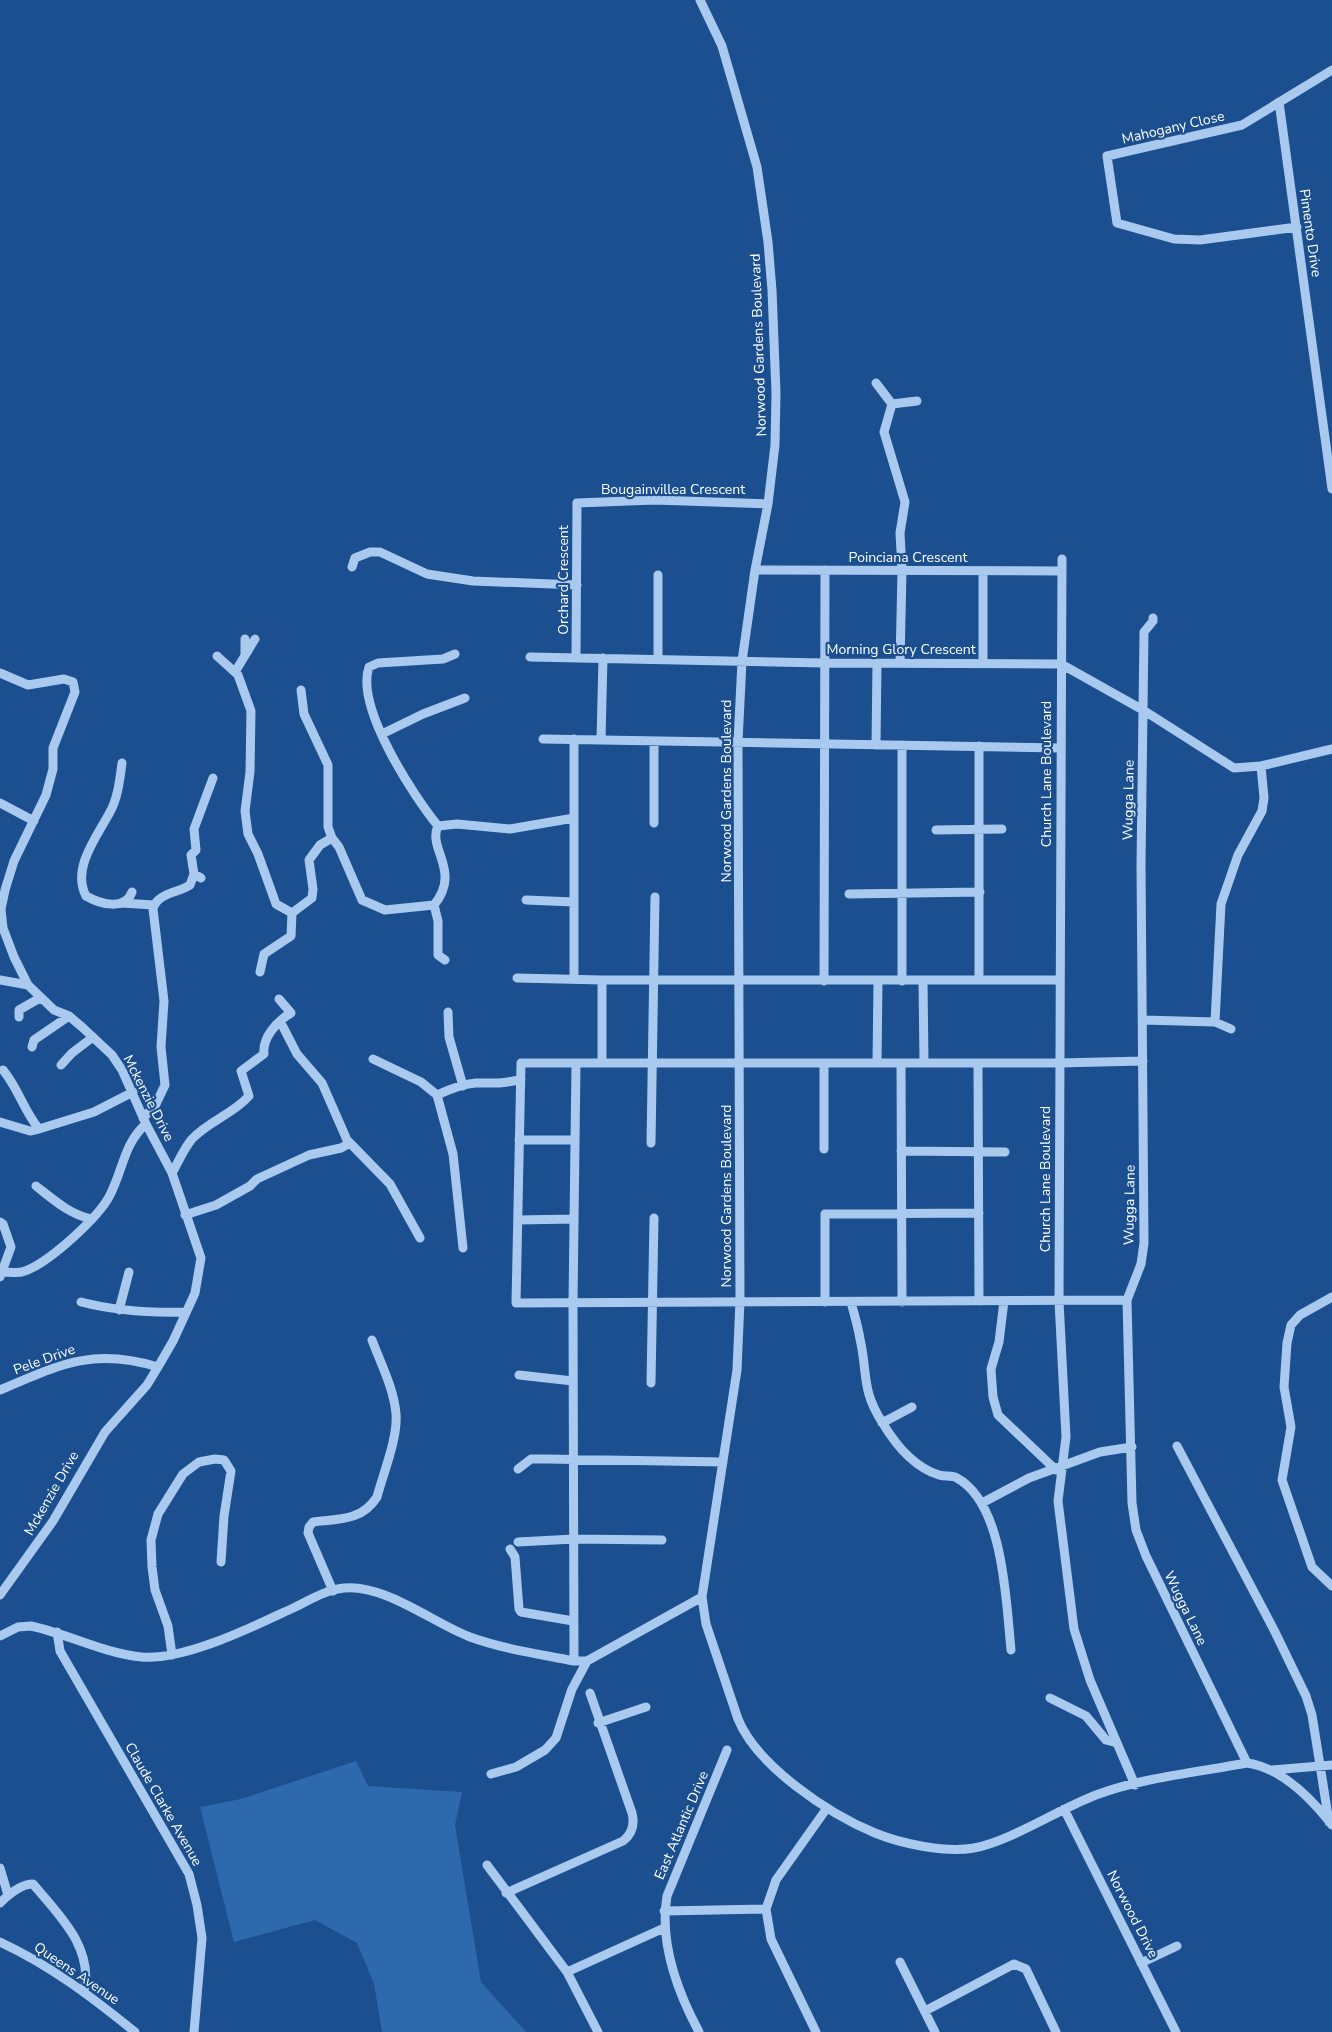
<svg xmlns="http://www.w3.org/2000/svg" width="1332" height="2032" font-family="'Nunito Sans',sans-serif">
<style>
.green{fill:#2e69ad}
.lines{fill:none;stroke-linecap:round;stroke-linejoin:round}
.minor{stroke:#a9c9ee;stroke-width:9}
.labels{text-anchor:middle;stroke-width:4.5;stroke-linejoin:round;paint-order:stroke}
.street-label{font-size:14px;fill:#fff;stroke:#1b4f8f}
</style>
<rect width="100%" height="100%" fill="#1b4f8f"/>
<path class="green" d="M356,1761l12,25 94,6 -7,33 26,157 45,50h-144l-8,-48 -17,-41 -42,-23 -81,22 -34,-135 41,-8z"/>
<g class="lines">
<path class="minor" d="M700,0l22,46 35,121 11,75 4,48 4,103 -1,52 -7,59 -13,66 -13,91 -4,81 2,559 -3,69 -35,227 4,27 32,95c19,47 91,95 137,114 27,11 70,20 99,15 37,-7 85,-39 122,-53 44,-17 103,-23 151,-32 35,5 64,35 85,62
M1279,102l53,387
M1297,227l-97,13 -26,-1 -57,-16 -10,-67 135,-31 90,-55
M876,383l16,21 -8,28 21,70 -5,31 2,37 -2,93
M892,404l25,-3
M1062,559l-3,742 7,136 -8,64 16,128 16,51 45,105
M352,567l3,-9 15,-6h10l47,22 46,7 104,4
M755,570l306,1
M983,571v92
M1153,618v3l-9,11 -3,233 3,378 -3,21 -14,36 5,203 4,27 10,26 101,207
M245,654v-15
M217,656l21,19 13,36 -1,61 -5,39 3,23 10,20 18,50 16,9 -1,23 -27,18 -4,18
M530,657l294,6 237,1 82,46 91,58 27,-2 71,-17
M576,658l1,-155 78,-3 113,4
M658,659v-84
M235,672l20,-33
M0,673l28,12 36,-6 9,3 2,10 -22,56v21l-7,26 -32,66 -9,29 -4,19 2,19 11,29 14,28 26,25 15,6 13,11 30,28 10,15 24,54 26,49 29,85 -6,35 -22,48 -15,26 -11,18 -42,47 -52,89 -53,74
M301,690l3,24 24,51v62l4,11
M382,734l41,-20 42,-16
M543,739l517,9
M601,740l2,-82
M654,741v82
M876,745l1,-82
M902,745v236
M979,746v233
M122,763c-2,15 -4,35 -12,49 -12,23 -39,56 -24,84 14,8 39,15 46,-4
M0,803l34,18
M438,826c-25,-31 -83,-119 -69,-159l9,-4 65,-4 12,-5
M936,830l66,-1
M201,878l-7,-4 -3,-19 5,-5 -2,-21 19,-51
M849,894l131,-2
M526,900l48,2
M121,903l33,2
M434,905l4,16v34l7,5
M292,913l20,-15 1,-9 -4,-29 11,-15 12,-7 7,9 23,53 23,10 49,-5c28,-34 -7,-56 4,-79l19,-2 53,5 64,-11
M517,978l85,2h456
M574,979v-240
M0,980l28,5
M602,980v83
M923,980l1,83
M824,981l1,-411
M448,1012l1,25 14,49
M19,1017v-7l21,-12
M1143,1020l72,2 16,7
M280,1021l17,33 25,29 25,57 43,44 30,54
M1215,1022l6,-118 17,-49 24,-44 2,-13 -3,-32
M32,1047l2,-7 35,-24
M373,1059l48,23 16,13
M877,1063l1,-82
M901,1063l1,239
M978,1063l1,238
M61,1065l11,-12 21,-16
M3,1070c15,18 21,41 36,59
M143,1118l12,-12 10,-21 -4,-38 3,-46 -11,-92c4,-16 25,-16 37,-24l4,-11
M0,1122l30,9 9,-2 55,-17 39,-20
M519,1140h56
M651,1143l4,-246
M824,1149v-86
M901,1151l104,1
M172,1173c6,-10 12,-25 20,-34 17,-18 41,-25 57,-43l-8,-25 23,-17c-2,-16 13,-33 27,-41l-12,-14
M36,1186c18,14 33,28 55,33
M185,1215l31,-10 34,-19 7,-7 52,-24 32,-7 9,-5
M518,1220l55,-1
M0,1222l3,2 8,23 -11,30
M463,1248l-10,-94 -16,-59c13,-6 25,-11 39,-12 16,0 29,1 45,-4
M3,1272c6,0 14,1 19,0 25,-7 77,-55 88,-77 13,-25 14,-52 36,-71
M1332,1297l-32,18 -9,10 -4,18 -3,44 7,40 -9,53 30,87 20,19
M1127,1300l-611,3 5,-240h538l84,-2
M1004,1301l-5,41 -8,27 2,28 5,18 58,55
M81,1302c35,9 68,11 105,10
M825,1302v-88l154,-1
M851,1302c3,12 7,24 9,37 8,35 1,50 22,83 13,22 31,45 57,53 6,2 13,0 18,3 47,26 49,123 54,172
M119,1310l10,-38
M519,1375l54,6
M651,1383l3,-165
M0,1390c59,-25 92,-43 158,-23
M882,1423l30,-16
M1177,1446l97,184 32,66 6,19 17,107
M518,1469l13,-10h16l176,3
M982,1503l47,-25 71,-26 32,-5
M518,1542l56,-3 88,1
M510,1549l5,8 4,52 2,3 52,9
M333,1591l-25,-58 1,-6 4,-5c25,-3 49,-1 64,-25 6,-23 21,-59 19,-83 -2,-25 -15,-50 -24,-74
M57,1632l3,19 129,223 8,31 5,33 -8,94
M0,1636l18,-9 13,-1c37,8 72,27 110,31 43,4 111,-30 150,-48 17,-8 34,-19 53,-21 41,-4 89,35 126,49 33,12 69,17 104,24h13l115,-64
M172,1655l-4,-29 -13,-36 -3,-23 -1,-27 7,-26 25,-40 16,-12 16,-3 9,1 7,11 -7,45 -3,46
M574,1661l-1,-358 3,-240
M1050,1698l36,18 20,24 11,3
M598,1723l48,-16
M1272,1770l60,-5
M491,1774l25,-7 29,-17 11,-12 16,-49 15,-28
M1064,1809l112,223
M487,1865l80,107 31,60
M0,1868l8,27
M506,1893l117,-52c9,-7 12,-16 9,-28l-42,-120
M0,1903c8,-8 21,-19 33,-19 27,32 61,64 51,108
M664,1911l102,-2
M0,1942c50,23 93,56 135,90
M900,1962l35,70
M1141,1963l36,-17
M567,1972l97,-44
M925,2011l89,-47 12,5 30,63
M699,2032c-22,-41 -40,-89 -32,-136l60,-146
M816,2032l-45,-93 -5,-30 10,-29 51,-72"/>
</g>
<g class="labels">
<g class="street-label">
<text transform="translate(1173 127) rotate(-13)" y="5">Mahogany Close</text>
<text transform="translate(1311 233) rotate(82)" y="5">Pimento Drive</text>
<text transform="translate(758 345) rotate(-92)" y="5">Norwood Gardens Boulevard</text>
<text x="673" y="494">Bougainvillea Crescent</text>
<text x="908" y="562">Poinciana Crescent</text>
<text transform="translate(563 580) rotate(-90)" y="5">Orchard Crescent</text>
<text x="901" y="654">Morning Glory Crescent</text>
<text transform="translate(1046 774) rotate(-90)" y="5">Church Lane Boulevard</text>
<text transform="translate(726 791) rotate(-90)" y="5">Norwood Gardens Boulevard</text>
<text transform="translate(1128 800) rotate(-89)" y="5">Wugga Lane</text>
<text transform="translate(149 1098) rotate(63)" y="5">Mckenzie Drive</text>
<text transform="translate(1045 1179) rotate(-90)" y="5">Church Lane Boulevard</text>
<text transform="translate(726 1196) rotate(-90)" y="5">Norwood Gardens Boulevard</text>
<text transform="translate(1129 1205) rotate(-89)" y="5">Wugga Lane</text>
<text transform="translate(44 1359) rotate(-20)" y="5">Pele Drive</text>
<text transform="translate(51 1493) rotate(-60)" y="5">Mckenzie Drive</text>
<text transform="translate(1186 1608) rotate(64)" y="5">Wugga Lane</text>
<text transform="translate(164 1804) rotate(60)" y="5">Claude Clarke Avenue</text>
<text transform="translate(681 1825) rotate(-67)" y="5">East Atlantic Drive</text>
<text transform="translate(1133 1914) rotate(63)" y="5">Norwood Drive</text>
<text transform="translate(77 1973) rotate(34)" y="5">Queens Avenue</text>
</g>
</g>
</svg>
